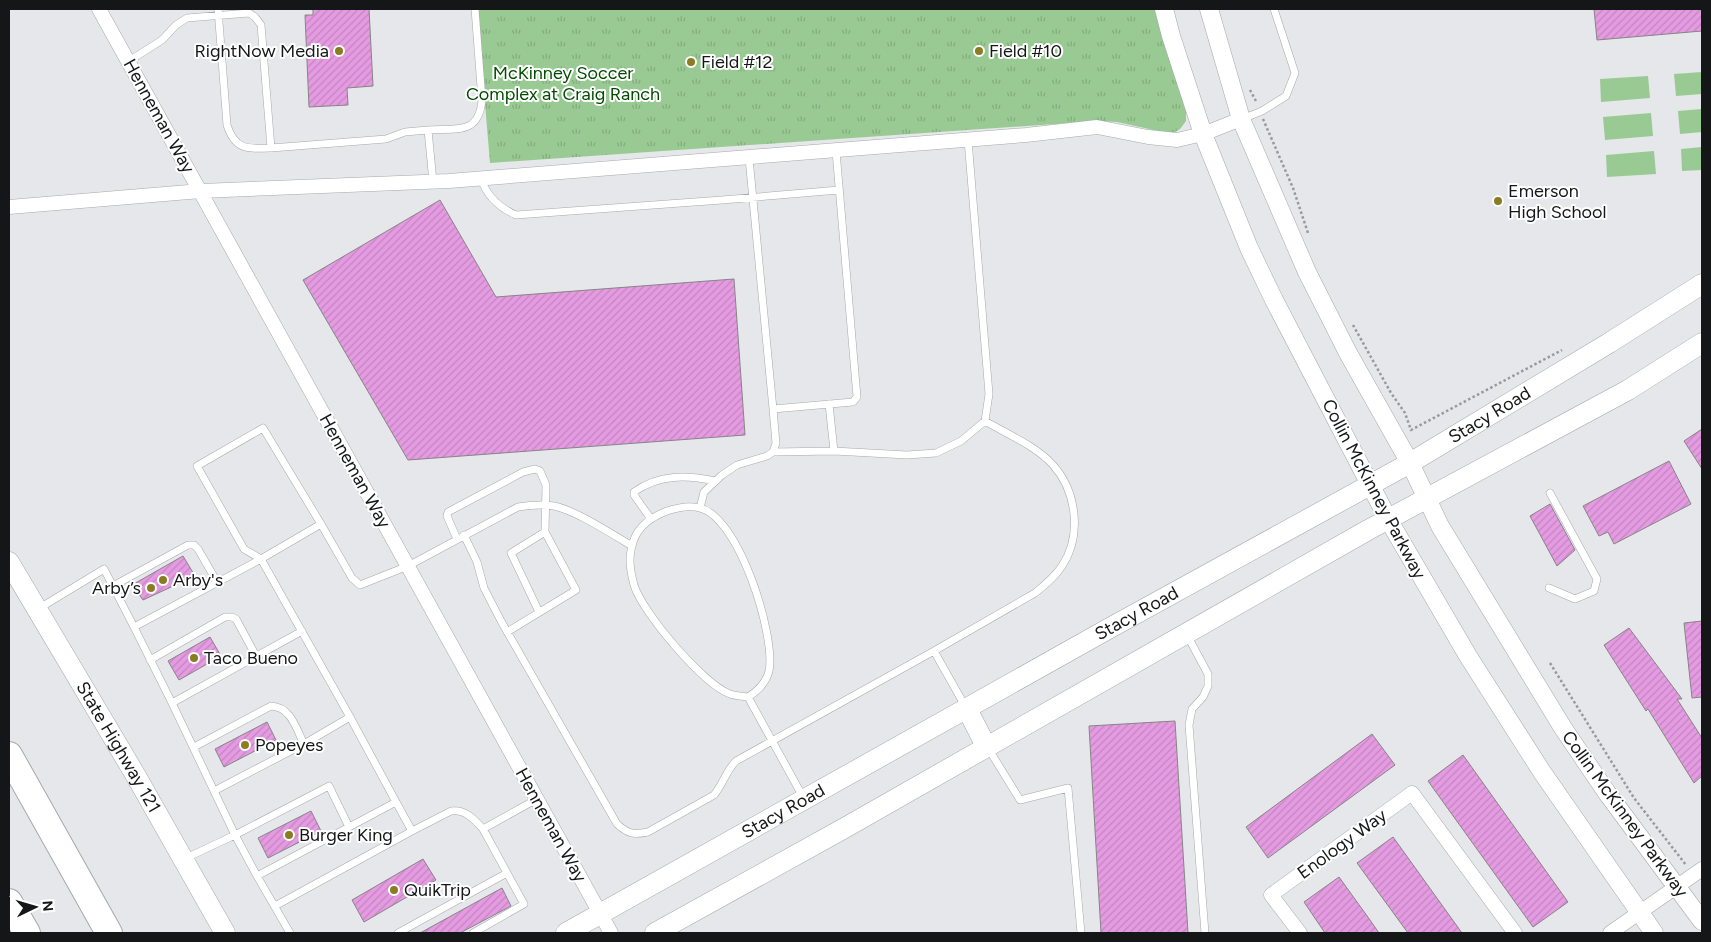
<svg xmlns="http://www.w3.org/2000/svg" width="1711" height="942" font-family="Figtree,sans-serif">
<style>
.grass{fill:#99ca93}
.park{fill:url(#park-tufts)}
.building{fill:url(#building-hatch);stroke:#878486}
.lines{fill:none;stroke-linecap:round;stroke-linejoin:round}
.service-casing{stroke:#a7a8ab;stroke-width:8}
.minor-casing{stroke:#a7a8ab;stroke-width:15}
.tertiary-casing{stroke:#a7a8ab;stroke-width:19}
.secondary-casing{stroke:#a7a8ab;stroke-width:21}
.motorway-casing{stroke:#a7a8ab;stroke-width:28}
.path{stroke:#98999b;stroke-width:2.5;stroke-dasharray:2.5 2.5;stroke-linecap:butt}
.service{stroke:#fff;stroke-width:7}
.minor{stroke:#fff;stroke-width:14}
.tertiary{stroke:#fff;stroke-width:18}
.secondary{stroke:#fff;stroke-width:20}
.motorway{stroke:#fff;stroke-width:26}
.poi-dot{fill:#897c22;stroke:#fff;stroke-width:2}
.labels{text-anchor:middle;stroke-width:4;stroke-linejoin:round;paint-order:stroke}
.poi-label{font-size:18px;fill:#151617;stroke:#fff;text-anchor:start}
.park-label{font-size:18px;fill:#004c00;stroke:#fff}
.street-label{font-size:18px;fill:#151617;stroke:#fff}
</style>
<defs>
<pattern id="park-tufts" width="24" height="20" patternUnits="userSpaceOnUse" patternTransform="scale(1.25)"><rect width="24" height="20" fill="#99ca93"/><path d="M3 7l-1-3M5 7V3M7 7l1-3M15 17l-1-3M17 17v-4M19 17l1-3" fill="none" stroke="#83ad7e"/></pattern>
<pattern id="building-hatch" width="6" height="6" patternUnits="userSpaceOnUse" patternTransform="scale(1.25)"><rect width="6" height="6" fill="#e59be1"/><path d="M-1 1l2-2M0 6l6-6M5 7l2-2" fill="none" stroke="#c485c0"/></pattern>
</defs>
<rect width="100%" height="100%" fill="#e5e7ea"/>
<path class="grass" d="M1702,72v22l-26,2 -2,-22z
M1648,76l2,22 -49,4 -1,-23z
M1702,109v23l-22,2 -2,-23z
M1651,113l2,23 -48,4 -2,-23z
M1702,147v23l-20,1 -1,-22z
M1654,151l2,23 -49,3 -1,-22z"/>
<path class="park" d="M477,9h678l31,102v10l-6,8 -8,5 -55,-12 -19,-1 -608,42z"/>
<path class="building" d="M313,9h56l4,77 -26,2 1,17 -39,2 -4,-92h8z
M1594,9h108v22l-105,9z
M440,200l56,97 238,-18 11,156 -337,25 -105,-180z
M1702,429v40l-18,-28z
M1669,461l22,43 -77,40 -6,-12 -9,4 -16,-30z
M1550,504l25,46 -18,16 -27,-50z
M183,556l12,20 -52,24 -11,-15z
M1702,621v76l-10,1 -8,-75z
M1629,628l53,71h-5l25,39v38l-8,7 -46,-74 -2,2 -42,-66z
M210,637l11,19 -42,24 -11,-19z
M1175,721l13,212h-87l-12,-207z
M267,722l9,18 -52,27 -9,-18z
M1372,734l23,31 -127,93 -22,-31z
M1463,755l105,147 -35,25 -105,-146z
M311,811l10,20 -53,27 -10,-20z
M1393,837l18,25 51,71h-54l-51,-70z
M423,859l13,21 -72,42 -12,-22z
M1339,877l31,43 9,13h-54l-21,-31z
M502,888l9,18 -51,27h-40z"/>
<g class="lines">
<defs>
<path id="service" d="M218,9l9,116c8,25 20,24 44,23
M129,61l33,-21 14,-15 11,-7 62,-5 6,4 6,8 10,123 115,-9 19,-7 23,-2 5,52
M1242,119l20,-8 24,-15 9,-23 -21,-64
M428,130c29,-2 51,5 54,-30l-7,-91
M749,158l24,251 80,-7 4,-5 -21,-246
M481,179c6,17 19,29 35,36l206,-15 117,-10
M829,404l5,47
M263,428l58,96 -60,35 -17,-10 -47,-83z
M773,452l61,-1 73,4 29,-2 25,-12 24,-20
M700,508l4,-16 18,-17 15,-10 30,-9 6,-4 3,-9 -3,-34
M651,519l-17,-24v-3c25,-18 53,-17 81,-11
M321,524l31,54 8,7 48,-19 110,-59c12,-2 24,-3 36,-1 21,4 58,28 78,40
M464,535l13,27 7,26 17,33 116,203c11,10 17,11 31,8l66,-37c9,-11 12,-24 22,-34l198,-110 31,55
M457,539l-10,-23 1,-4 75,-40 12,-3 5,2 6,14 -1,47 31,58 -69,42
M113,586l75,-41h6l4,4 19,33
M1549,588l26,11 19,-8 3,-12 -47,-86
M38,609l66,-40 30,58
M539,612l-28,-59 34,-21
M1187,635l21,39v12l-5,11 -11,12 -3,16 16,208
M934,651l101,-58c10,-8 20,-16 27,-27 20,-30 15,-74 -9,-101 -17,-19 -46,-31 -68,-44l4,-27 -21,-254
M150,660l75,-43h7l4,2 20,37
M748,697c10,-6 18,-14 21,-26 7,-35 -30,-154 -69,-163 -10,-3 -24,0 -33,3 -13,5 -26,13 -32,26 -7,17 -6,29 -1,48 8,27 69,99 96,109 5,2 12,2 18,3l55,100
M172,703l130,-72
M194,747l77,-41c20,1 25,22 33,38
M988,748l32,52 48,-12 13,145
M214,791l21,44 94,-49 20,41
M412,831l39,-20c14,-2 23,8 32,18
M184,859l51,-24 22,41 139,-74 -46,-85 -46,27 -90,47 -42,-88 -38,-76 127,-68 89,158
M257,876l33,57
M275,906l137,-75 -16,-29
M398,933l109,-60
M473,933l51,-29 -41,-75 54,-30"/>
<path id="minor" d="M99,9l512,924
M9,207l192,-16 248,-10 577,-46 71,-8 51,10 29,3 26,-6 38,-15
M1300,933l-29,-38 141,-102 103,140
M1610,933l92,-64"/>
<path id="tertiary" d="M1164,9l7,27 32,98 46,114 25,52 114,219 80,137 74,116 112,161
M1209,9l32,110 66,153 41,81 62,110 30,63 123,202 44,65 95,128"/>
<g id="secondary">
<path id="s1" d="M9,562l127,214 89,157"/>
<path d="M967,709l19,37"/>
<path id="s2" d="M566,933l542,-304 302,-166 199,-120 93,-59"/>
<path d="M655,933l186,-103 527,-300 260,-140 74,-47"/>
</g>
<path id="motorway" d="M9,755l100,178
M9,902l18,31"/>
</defs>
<use href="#service" class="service-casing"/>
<use href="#minor" class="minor-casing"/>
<use href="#tertiary" class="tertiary-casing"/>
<use href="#secondary" class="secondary-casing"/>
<use href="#motorway" class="motorway-casing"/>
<path class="path" d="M1250,90l7,13
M1263,119l30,69 15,45
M1353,325l38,68 14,20 6,17 151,-80
M1550,663l84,135 52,67"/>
<use href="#service" class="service"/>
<use href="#minor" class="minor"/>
<use href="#tertiary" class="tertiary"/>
<use href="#secondary" class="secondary"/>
<use href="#motorway" class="motorway"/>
</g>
<g class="poi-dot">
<circle cx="339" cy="51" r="5"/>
<circle cx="979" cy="51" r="5"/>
<circle cx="691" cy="62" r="5"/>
<circle cx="1498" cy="201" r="5"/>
<circle cx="163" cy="580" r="5"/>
<circle cx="151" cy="588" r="5"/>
<circle cx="194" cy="658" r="5"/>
<circle cx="245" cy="745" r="5"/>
<circle cx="289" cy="835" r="5"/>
<circle cx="394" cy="890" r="5"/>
</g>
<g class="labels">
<g class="poi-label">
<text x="329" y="57" text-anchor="end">RightNow Media</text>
<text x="989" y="57">Field #10</text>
<text x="701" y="68">Field #12</text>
<text x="1508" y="197">Emerson<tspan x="1508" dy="21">High School</tspan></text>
<text x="173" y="586">Arby's</text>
<text x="141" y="594" text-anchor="end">Arby’s</text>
<text x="204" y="664">Taco Bueno</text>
<text x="255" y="751">Popeyes</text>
<text x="299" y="841">Burger King</text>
<text x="404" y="896">QuikTrip</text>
</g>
<g class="park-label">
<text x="563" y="79">McKinney Soccer<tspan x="563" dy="21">Complex at Craig Ranch</tspan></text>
</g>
<g class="street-label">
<text transform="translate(159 116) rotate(61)" y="6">Henneman Way</text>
<text dy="6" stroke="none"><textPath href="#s2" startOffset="1059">Stacy Road</textPath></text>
<text transform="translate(355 471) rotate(61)" y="6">Henneman Way</text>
<text transform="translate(1374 489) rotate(62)" y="6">Collin McKinney Parkway</text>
<text dy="6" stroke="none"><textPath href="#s2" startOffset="654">Stacy Road</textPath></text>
<text dy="6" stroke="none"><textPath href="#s1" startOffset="215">State Highway 121</textPath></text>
<text dy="6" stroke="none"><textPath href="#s2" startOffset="249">Stacy Road</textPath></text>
<text transform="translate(1625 814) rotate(54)" y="6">Collin McKinney Parkway</text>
<text transform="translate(551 825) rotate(61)" y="6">Henneman Way</text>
<text transform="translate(1342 844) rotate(-36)" y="6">Enology Way</text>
</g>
</g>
<rect width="1711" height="942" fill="none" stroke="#151617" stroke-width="20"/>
<g transform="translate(35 907) rotate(85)" stroke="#ffffff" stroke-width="4" paint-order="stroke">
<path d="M0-4L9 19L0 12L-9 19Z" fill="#151617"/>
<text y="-8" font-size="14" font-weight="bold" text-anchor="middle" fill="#151617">N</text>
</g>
</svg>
